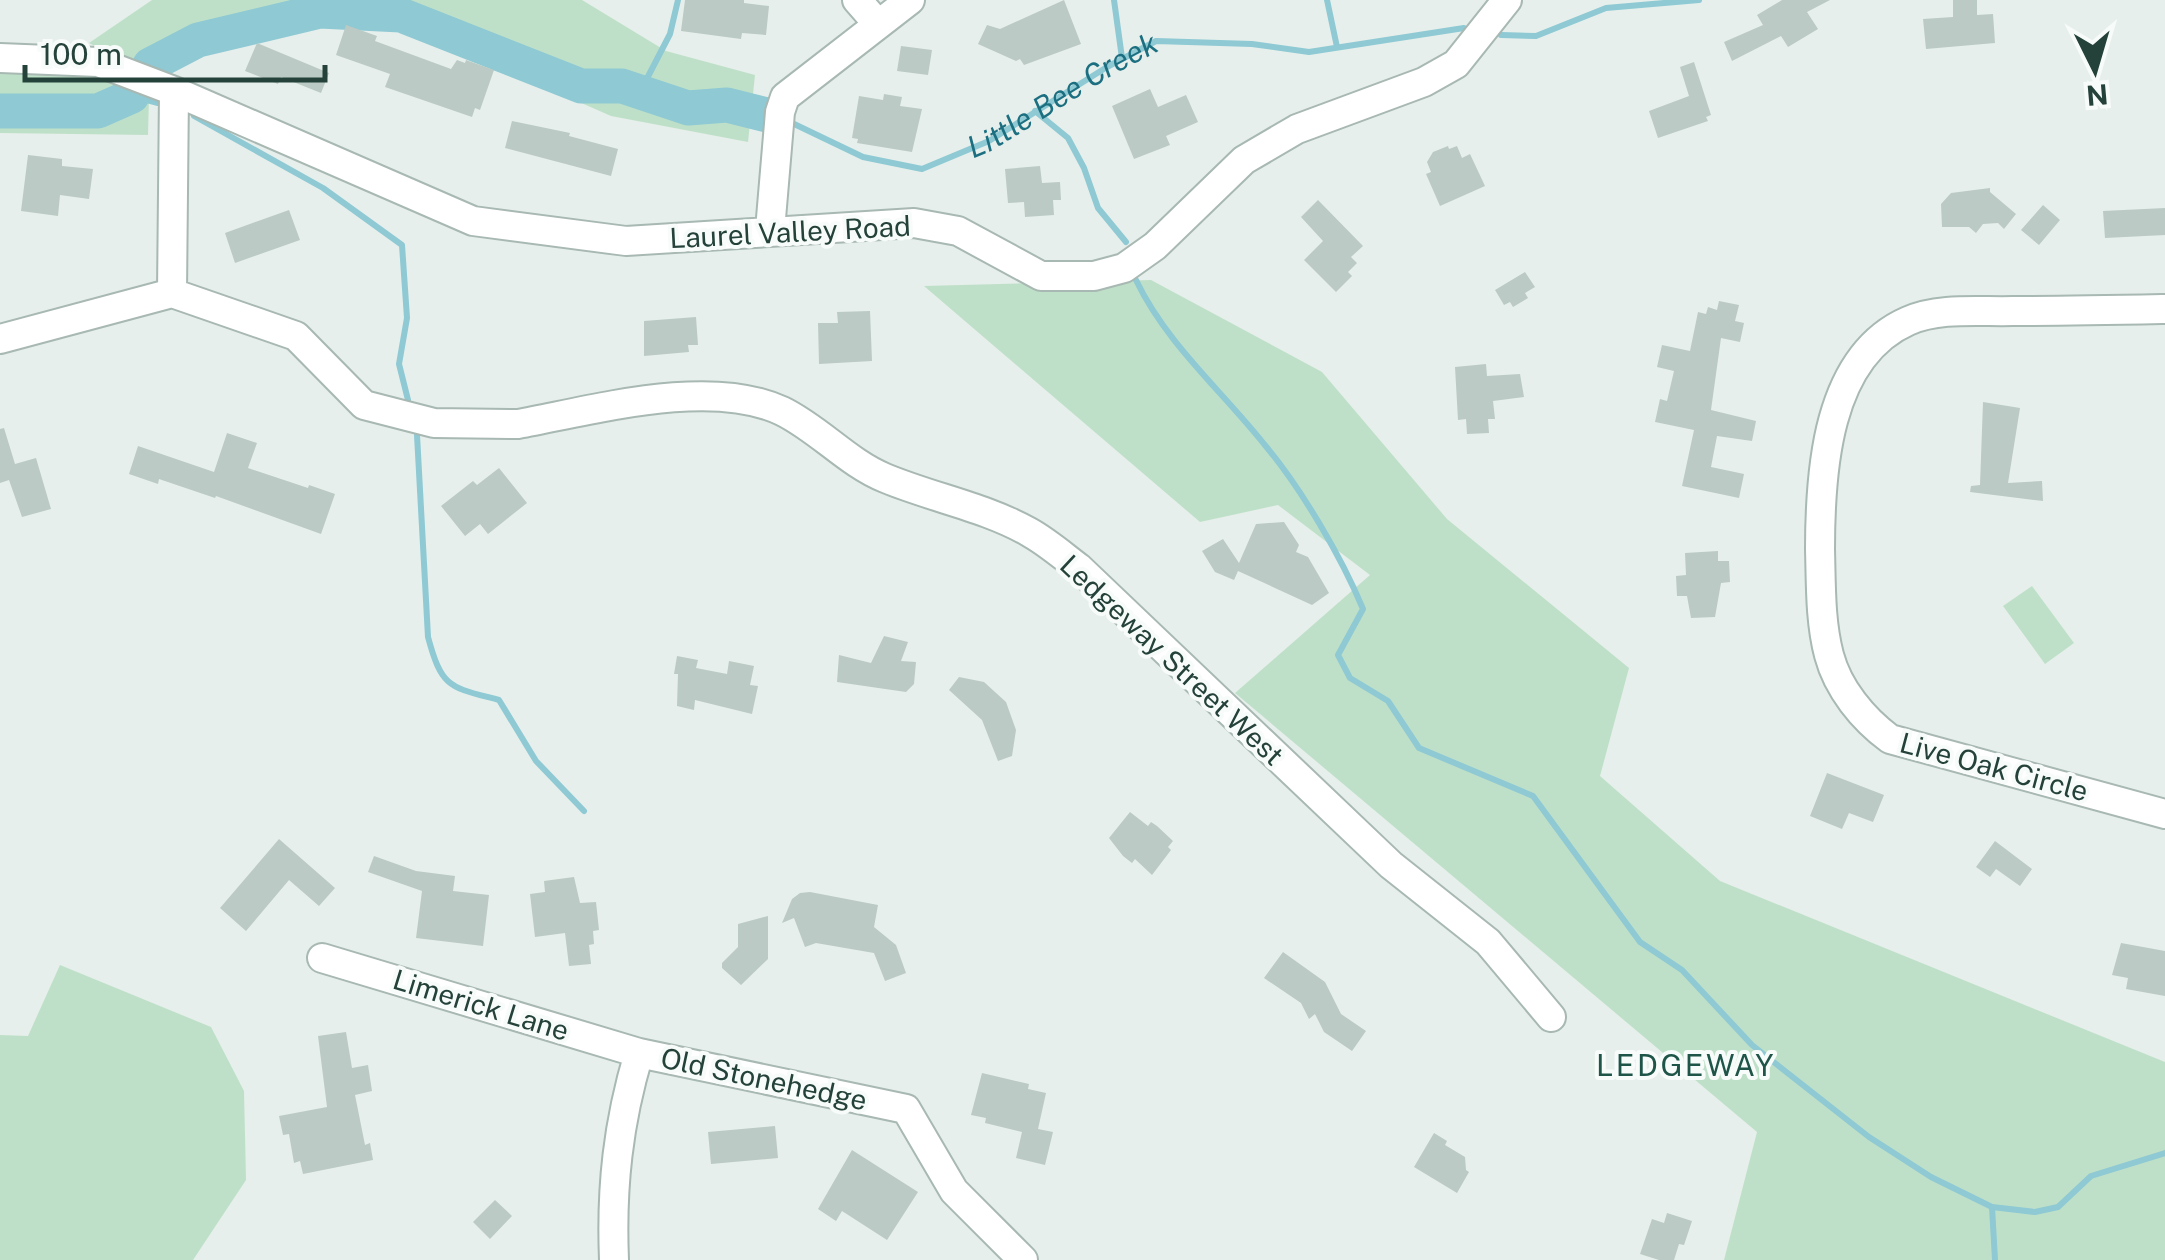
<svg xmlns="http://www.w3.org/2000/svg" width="2165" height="1260" font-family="'Public Sans',sans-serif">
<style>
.green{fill:#bfe0c8}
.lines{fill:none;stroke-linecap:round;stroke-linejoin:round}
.stream{stroke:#8ec9d4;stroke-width:6}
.river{stroke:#8ec9d4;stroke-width:35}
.building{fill:#bbcac4}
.minor-casing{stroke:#a8b8b2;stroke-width:32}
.minor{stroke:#fff;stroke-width:28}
.labels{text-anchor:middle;stroke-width:8;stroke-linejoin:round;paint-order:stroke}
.street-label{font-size:28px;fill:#24423a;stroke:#f7fbf9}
.water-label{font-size:30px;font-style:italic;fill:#1c6f80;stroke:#f7fbf9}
.neighbourhood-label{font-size:30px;letter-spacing:2.5px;fill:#1f5548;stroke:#f7fbf9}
</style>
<rect width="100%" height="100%" fill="#e6efeb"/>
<path class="green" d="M152,0h430l84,51 89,24 -7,67 -137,-26 -216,-95 -74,-2 -161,38 -10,18 -61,-32z
M88,66l61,31 -1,38 -148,-2v-61z
M1151,280l171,92 125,147 182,149 -29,108 120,105 445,181v198h-441l33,-128 -522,-439 135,-118 -92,-70 -78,17 -276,-236z
M2032,586l42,57 -29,21 -42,-58z
M60,965l151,62 33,64 2,89 -53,80h-193v-225l28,1z"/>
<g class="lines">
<g class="stream">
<path d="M1114,0l8,58"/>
<path d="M1327,0l10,47"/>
<path d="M1501,35l35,1 70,-28 93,-8"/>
<path d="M640,92l30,-58 8,-34"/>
<path d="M132,96l26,7"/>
<path d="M1035,111l33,27 16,30 14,40 28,34"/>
<path d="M194,116l129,72 79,57 5,73 -8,46 9,36"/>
<path id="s1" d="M790,122l73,35 59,12 67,-28 118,-74 49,-26 96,3 57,8 155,-24"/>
<path d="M1136,280c30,63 85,110 128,164 37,44 77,112 99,165l-25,46 12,23 38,23 31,47 114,48 107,146 42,28 70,75 117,92 62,40 61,30 3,53"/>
<path d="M417,435l11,202c14,52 22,50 71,63l37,61 48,50"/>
<path d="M1992,1207l43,5 23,-5 33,-31 74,-23"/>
</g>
<path class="river" d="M150,65l48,-25 122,-29 81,4 180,71h41l66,22 39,-3 40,10
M0,111h98l34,-15"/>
</g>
<path class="building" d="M685,0h59v3l25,3 -3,29 -24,-2 -1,6 -60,-8z
M1064,0l17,44 -57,21 -4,-6 -4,2 -38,-17 9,-19 13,4z
M1782,0h48l-23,12 11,17 -30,18 -7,-11 -49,25 -8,-19 39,-17 -6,-10z
M1953,0h24v15l16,-1 2,29 -69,6 -3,-30 30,-2z
M346,25l31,11 -2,5 76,28 6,-9 8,3 1,-3 28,10 -14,40 -5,-2 -3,9 -87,-30 5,-13 -54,-19z
M257,43l72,30 -8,20 -40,-16 -3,7 -33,-13z
M901,46l31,4 -4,25 -31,-4z
M1694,62l17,53 -5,2 2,4 -50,17 -9,-27 40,-15 -9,-29z
M1150,89l8,18 28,-12 12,27 -32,14 4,9 -36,14 -22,-53z
M884,94l18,3 -2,9 22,3 -10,43 -55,-9 1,-4 -6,-1 7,-42 24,4z
M512,121l58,12 -1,3 49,13 -7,27 -106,-28z
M1448,146l1,3 8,-3 5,12 8,-4 15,32 -45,20 -14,-32 5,-2 -4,-10 6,-10z
M28,155l34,4v7l31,3 -4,30 -29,-4 -2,21 -37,-5z
M1040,166l2,17 18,-1 1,18h-8l1,15 -29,2 -1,-15 -16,1 -3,-34z
M1990,188v4l26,22 -12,15 -6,-6 -15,1 -7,9 -7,-6h-27l-1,-23 10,-11z
M1318,200l45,46 -12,11 6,6 -9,9 4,4 -16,16 -32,-32 19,-19 -22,-24z
M2043,205l17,15 -21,25 -18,-15z
M2165,208v27l-60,3 -2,-27z
M289,210l11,30 -65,23 -10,-30z
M1525,272l10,15 -10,6 3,5 -15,9 -3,-5 -6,3 -9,-15z
M1719,301l20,4 -4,16 9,2 -4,19 -19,-4 -10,72 45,11 -4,20 -35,-5 -6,31 33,7 -5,24 -57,-12 12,-56 -39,-8 5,-23 7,2 7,-30 -17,-4 5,-22 28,6 8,-39 8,2 2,-7 9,3z
M870,311l2,50 -53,3 -1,-41h20l-1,-11z
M696,317l2,28h-10l1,7 -45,4v-35z
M1486,364l1,12 33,-2 4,23 -31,4 2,18h-7l1,14 -22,1 -1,-15 -8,1 -3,-53z
M1983,402l37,6 -12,75 34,-2 1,20 -73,-9 1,-6 9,-1z
M4,428l11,36 21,-6 15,51 -29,8 -13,-37 -9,3v-54z
M227,433l30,10 -9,25 60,20 1,-3 26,9 -14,40 -105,-38 -1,2 -56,-19 -1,5 -29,-10 9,-28 76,26z
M499,468l28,35 -39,31 -8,-10 -15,12 -24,-30 32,-25 4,4z
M1284,522l15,23 -3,7 12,5 21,36 -17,12 -74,-34 -4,9 -19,-8 -13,-21 21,-12 16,24 17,-39z
M1718,551v10h11l1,21 -9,1 -6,34 -24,1 -4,-22h-10l-1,-20 10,-1 -1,-22z
M884,636l24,6 -7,19 15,1 -2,22 -8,8 -69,-10 2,-27 32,8z
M677,656l21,4 -2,8 31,6 2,-13 25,5 -4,19 8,1 -6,28 -57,-14 -1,10 -17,-4 1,-32h-4z
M959,677l25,5 22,20 10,28 -4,26 -14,5 -16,-41 -33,-30z
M1827,773l57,22 -11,27 -24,-9 -7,16 -32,-13z
M1130,812l18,14 3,-4 6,4 16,15 -5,6 3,3 -19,25 -17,-16 -3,4 -9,-7 -14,-18z
M279,839l56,49 -16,18 -30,-26 -43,51 -26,-23z
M1995,841l37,28 -12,17 -24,-17 -6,8 -14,-10z
M374,856l42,15 39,5 -2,15 36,4 -6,51 -67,-8 6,-47 -54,-19z
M574,877l6,26 16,-1 3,28 -6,1 1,13 -5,1 2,19 -22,2 -4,-33 -30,4 -5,-43 15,-2 -1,-11z
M810,892l68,13 -4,22 22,18 10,28 -21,8 -11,-28 -58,-10 -11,4 -11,-29 -12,5 10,-24 8,-6z
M768,916v43l-27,26 -19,-17v-5l16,-16v-23z
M2121,943l44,8v45l-39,-7 2,-11 -16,-3z
M1283,952l42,30 16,32 25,17 -14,20 -28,-19 -9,-18 -6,5 -8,-16 -37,-25z
M346,1032l6,36 16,-3 4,26 -17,4 10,50 5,-2 3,17 -70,14 -3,-13 -6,2 -5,-29 -6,1 -4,-19 48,-9 -9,-71z
M982,1073l47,11 -1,5 18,4 -8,36 15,3 -8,33 -29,-7 6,-26 -37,-9 1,-5 -15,-3z
M775,1126l3,32 -67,6 -3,-32z
M1434,1133l13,8 -2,4 20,12 1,13 3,2 -12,21 -43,-26z
M852,1150l66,42 -31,48 -45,-29 -6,10 -18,-12z
M495,1200l17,16 -22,23 -17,-17z
M1667,1213l25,8 -8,24 -5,-1 -5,16h-15l-19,-6 12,-35 12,4z"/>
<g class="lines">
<defs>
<path id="minor" d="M857,0l21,24
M0,58l98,4 76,29 299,130 153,20 288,-18 44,8 83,45h53l30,-8 31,-22 89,-86 53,-31 127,-47 32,-18 51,-64
M770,230l10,-118 5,-15 125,-97
M172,293l124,43 68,69 70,18 84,1c76,-14 192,-47 264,-13 37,18 66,52 103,67 48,20 100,29 144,54 18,10 34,24 50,36l312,297 97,77 63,75
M172,293l2,-202
M2165,309c-51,1 -101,2 -152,2 -33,1 -74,-4 -105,10 -82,36 -88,152 -88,228 1,35 0,72 9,106 9,34 34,64 61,84l275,75
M0,339l172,-46
M322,958l317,95 267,56 48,82 69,69
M614,1260c-3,-73 4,-137 25,-207"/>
</defs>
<use href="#minor" class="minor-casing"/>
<use href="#minor" class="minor"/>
</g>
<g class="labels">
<g class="street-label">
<text transform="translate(790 232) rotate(-3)" y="10">Laurel Valley Road</text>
<text transform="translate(1172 660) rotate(43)" y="10">Ledgeway Street West</text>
<text transform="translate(1994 767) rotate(15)" y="10">Live Oak Circle</text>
<text transform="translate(481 1005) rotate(17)" y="10">Limerick Lane</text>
<text transform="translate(764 1079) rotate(12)" y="10">Old Stonehedge</text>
</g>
<g class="water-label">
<text dy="10" stroke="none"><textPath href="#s1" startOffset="300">Little Bee Creek</textPath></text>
</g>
<g class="neighbourhood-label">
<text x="1686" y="1076">LEDGEWAY</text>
</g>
</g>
<g transform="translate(2095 70) rotate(175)" stroke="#f7fbf9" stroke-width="8" paint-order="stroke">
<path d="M0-8L18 38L0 25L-18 38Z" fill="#24423a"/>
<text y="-15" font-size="28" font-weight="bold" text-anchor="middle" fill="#24423a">N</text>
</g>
<path d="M25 65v15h300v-15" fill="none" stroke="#24423a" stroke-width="5"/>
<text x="40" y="65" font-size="30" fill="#24423a" stroke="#f7fbf9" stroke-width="8" paint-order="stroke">100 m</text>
</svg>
